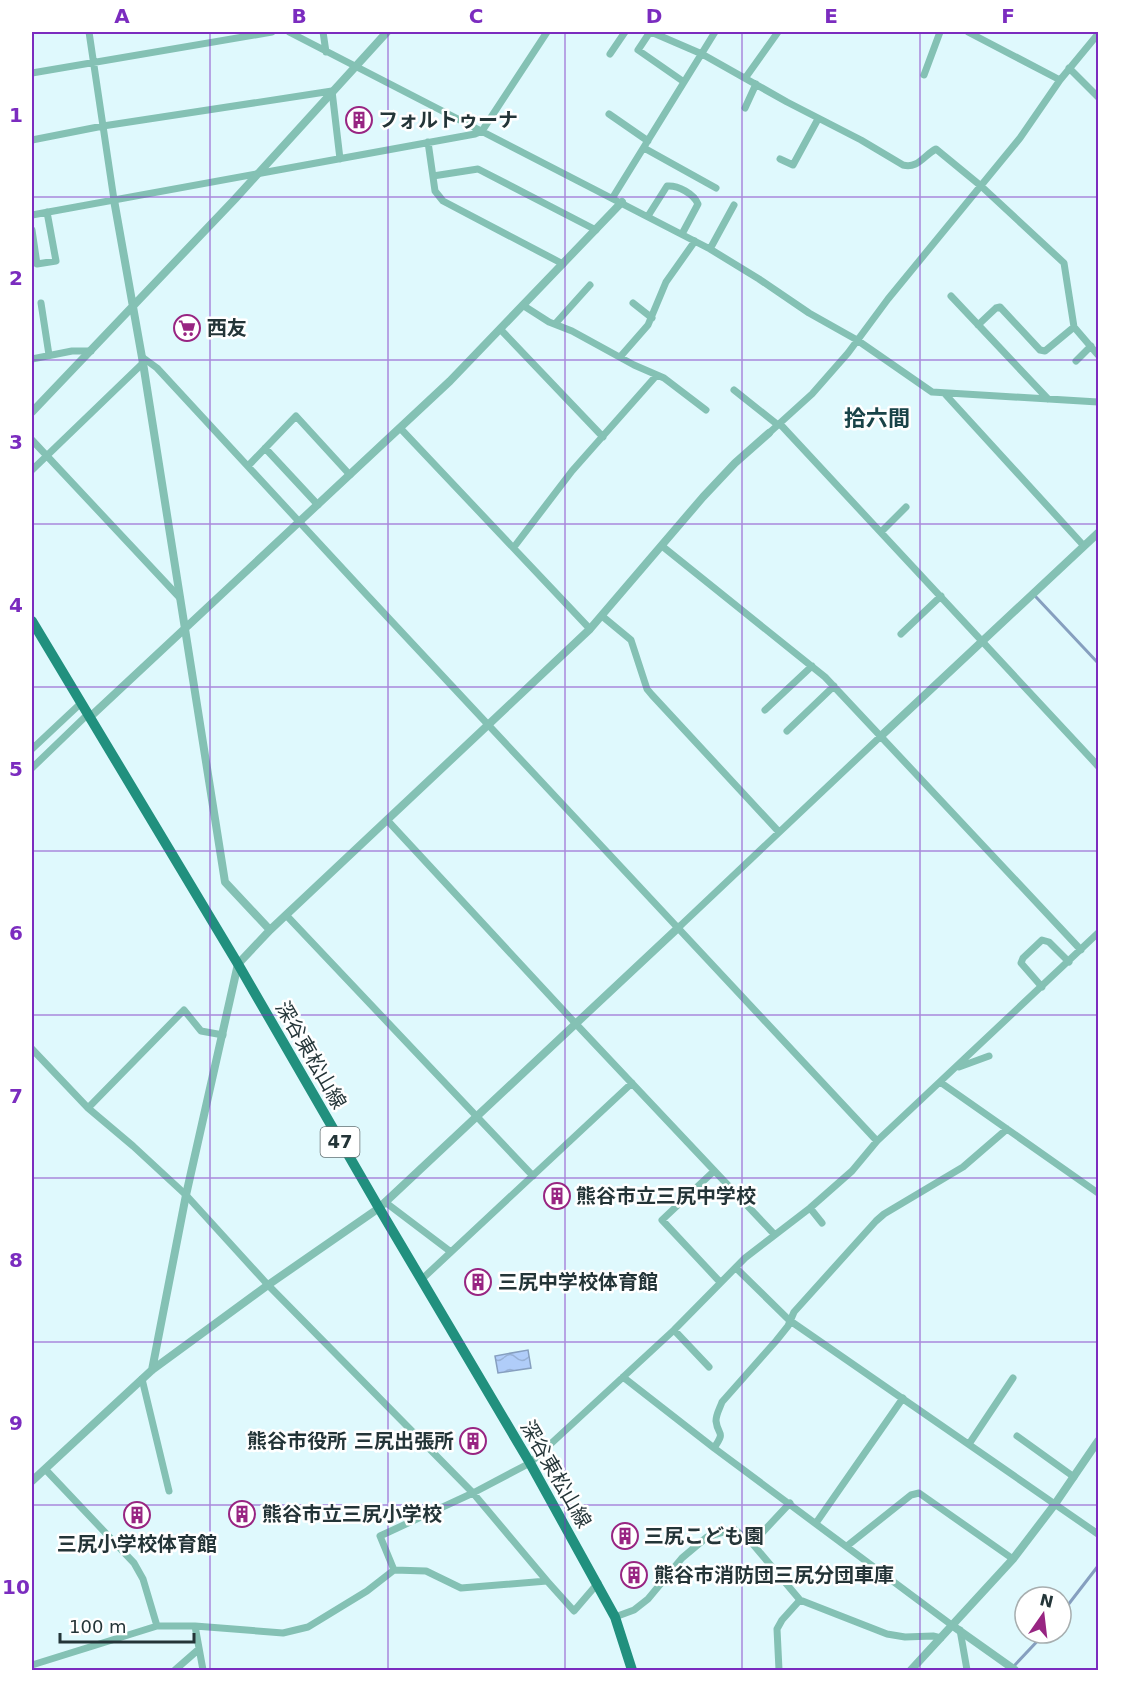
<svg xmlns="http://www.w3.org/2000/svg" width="1130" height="1702" font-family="'DejaVu Sans','Noto Sans JP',sans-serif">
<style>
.water{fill:url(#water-waves);stroke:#869fbf;stroke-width:1.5}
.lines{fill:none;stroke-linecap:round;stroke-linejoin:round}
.stream{stroke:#869fbf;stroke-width:3}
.minor{stroke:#84c1b4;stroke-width:7}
.tertiary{stroke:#84c1b4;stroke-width:8}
.primary{stroke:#21907e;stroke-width:10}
.grid{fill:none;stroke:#7b2cbf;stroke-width:1.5;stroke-opacity:0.55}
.labels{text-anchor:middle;stroke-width:5;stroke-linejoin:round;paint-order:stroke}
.shield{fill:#fff;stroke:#667274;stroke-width:1.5}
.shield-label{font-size:18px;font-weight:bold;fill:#243538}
.poi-label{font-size:20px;font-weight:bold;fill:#243538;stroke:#fff;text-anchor:start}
.street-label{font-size:20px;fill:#243538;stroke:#fff}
.quarter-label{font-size:22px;font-weight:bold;fill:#194348;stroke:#fff}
.neatline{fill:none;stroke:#7b2cbf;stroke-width:2}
.grid-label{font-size:20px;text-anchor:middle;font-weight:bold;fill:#7b2cbf}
</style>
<defs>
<pattern id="water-waves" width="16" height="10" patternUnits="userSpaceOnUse" patternTransform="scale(1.5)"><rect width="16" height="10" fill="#b0cdf9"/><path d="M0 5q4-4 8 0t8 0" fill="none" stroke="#97b1d6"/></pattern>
</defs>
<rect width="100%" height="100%" fill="#dff9fd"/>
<path class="water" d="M528,1350l3,18 -33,5 -3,-17z"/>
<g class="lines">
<path class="stream" d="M1036,597l62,66
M1061,1614l37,-48
M1013,1667l32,-34"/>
<path class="minor" d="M89,32l25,168
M289,32l421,217 49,30 50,34 48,27 75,52 166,10
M323,32l3,20
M650,32l-12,18 46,32
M651,32l51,22 85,48 74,38 42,25c15,4 21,-10 33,-16l45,37 83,77 10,64 24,28
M968,32l92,48
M610,54l15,-22
M1069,68l29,29
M32,73l240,-41
M924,75l16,-43
M746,77l32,-45
M745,108l11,-24
M609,114l39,27
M32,140l71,-14 229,-35 8,68
M428,142l7,49 8,10 120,63
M644,148l72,40
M780,159l13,6 25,-46
M433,176l45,-7 118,61
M613,197l102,-165
M32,215l443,-81 7,-3 65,-99
M648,216l19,-30c11,-1 27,8 31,18l-16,30
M32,230l5,34 19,-3 -9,-49
M710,249l24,-44
M951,296l97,103
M41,303l8,52
M633,303l19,15
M524,306l25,16 23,9 62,34 30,13 42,32
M555,324l35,-39
M978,325l18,-17 4,-1 40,43 5,1 29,-24
M501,330l102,107
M142,357l15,11 209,226 511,547
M620,357l28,-32 18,-43 29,-41
M32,359l40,-8h19
M1076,361l15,-15
M734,390l44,35
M945,394l139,152
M780,424l318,342
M400,428l190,201
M769,433l43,-39 36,-41 40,-54 132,-161 40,-58 38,-46
M32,440l148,158
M265,448l53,57
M248,466l48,-50 54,59
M32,470l111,-107
M881,532l25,-25
M662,546l163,131 256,273
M514,547l58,-76 84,-95
M602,616l29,24 16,49 5,6 127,137
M901,634l40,-38
M765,710l47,-44
M787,731l47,-45
M32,749l48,-45
M32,768l55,-53
M387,820l189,204 198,210
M286,915l247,261
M679,927l202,-191
M1042,987l-21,-24 2,-5 19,-18 7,2 20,20
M32,1049l56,59 45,38 53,49 82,90 205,208 74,88
M959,1067l30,-11
M940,1082l158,111
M88,1108l96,-98 17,21 22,4
M714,1171l-52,49 58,62
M385,1202l66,50
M810,1208l12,15
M736,1268l53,52 309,214
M421,1280l211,-197
M674,1330l35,37
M623,1377l91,71 239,178
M142,1379l27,112
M1017,1436l57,41
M969,1444l44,-66
M714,1448c12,-18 4,-11 2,-27 0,-7 4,-13 6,-19l54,-61 12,-15 6,-14 82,-91 8,-7 79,-47 44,-38
M45,1469l89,94 9,16 14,47
M816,1523l87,-125
M751,1542l9,-7 30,-32
M847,1546l64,-51 8,-2 94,66
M394,1570l32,1 35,17 86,-7 27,30 24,-28
M615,1617l19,-7 14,-11 34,-41 25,-21 27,-8 17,13 49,58 87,34 18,3 28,-1 8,2
M195,1626l88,7 25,-6 59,-36 27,-21 -14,-34 93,-43 57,-30 144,-133 71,-72 65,-50 42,-37 25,-30 221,-208
M960,1630l7,40
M32,1665l125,-39h38l8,44
M175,1670l24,-21
M779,1670l-2,-41 5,-9 18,-20"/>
<path class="tertiary" d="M114,200l29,163 82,519 45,48
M32,412l203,-213 152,-167
M89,718l361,-337 172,-179
M881,736l217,-203
M152,1370l34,-175 52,-231 32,-34 320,-301 113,-132 32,-34 34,-30
M32,1481l120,-111 116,-85 111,-77 300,-281
M953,1626l62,44
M911,1670l102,-111 42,-55 43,-63"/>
<path class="primary" d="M32,621l206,343 141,244 151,255 85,154 17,53"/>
</g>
<path class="grid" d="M210,32v1638M388,32v1638M565,32v1638M742,32v1638M920,32v1638M32,197h1066M32,360h1066M32,524h1066M32,687h1066M32,851h1066M32,1015h1066M32,1178h1066M32,1342h1066M32,1505h1066"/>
<defs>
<symbol id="building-ring" viewBox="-11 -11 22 22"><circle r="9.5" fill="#fff" stroke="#982582" stroke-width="1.5"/><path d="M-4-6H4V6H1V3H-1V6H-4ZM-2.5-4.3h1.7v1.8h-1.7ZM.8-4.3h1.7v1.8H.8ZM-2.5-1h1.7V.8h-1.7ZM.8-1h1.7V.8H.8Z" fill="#982582"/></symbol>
<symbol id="supermarket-ring" viewBox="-11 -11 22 22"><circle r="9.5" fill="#fff" stroke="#982582" stroke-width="1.5"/><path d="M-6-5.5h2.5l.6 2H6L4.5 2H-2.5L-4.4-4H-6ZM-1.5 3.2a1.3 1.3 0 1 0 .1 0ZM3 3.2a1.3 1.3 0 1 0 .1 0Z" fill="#982582"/></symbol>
</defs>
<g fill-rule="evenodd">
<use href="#building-ring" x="344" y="105" width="30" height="30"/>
<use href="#supermarket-ring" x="172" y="313" width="30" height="30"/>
<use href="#building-ring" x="542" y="1181" width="30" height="30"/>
<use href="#building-ring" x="463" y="1267" width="30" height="30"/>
<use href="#building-ring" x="458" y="1426" width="30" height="30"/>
<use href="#building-ring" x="227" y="1499" width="30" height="30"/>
<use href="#building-ring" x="122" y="1500" width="30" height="30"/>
<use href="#building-ring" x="610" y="1521" width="30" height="30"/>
<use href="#building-ring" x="619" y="1560" width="30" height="30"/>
</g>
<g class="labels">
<rect class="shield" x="320.5" y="1127" width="39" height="30" rx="4.5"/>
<g class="shield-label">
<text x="340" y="1148">47</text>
</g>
<g class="poi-label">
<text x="378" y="127">フォルトゥーナ</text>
<text x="207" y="335">西友</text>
<text x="576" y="1203">熊谷市立三尻中学校</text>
<text x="498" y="1289">三尻中学校体育館</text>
<text x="454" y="1448" text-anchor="end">熊谷市役所 三尻出張所</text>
<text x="262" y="1521">熊谷市立三尻小学校</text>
<text x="644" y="1543">三尻こども園</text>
<text x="137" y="1551" text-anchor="middle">三尻小学校体育館</text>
<text x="654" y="1582">熊谷市消防団三尻分団車庫</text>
</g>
<g class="street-label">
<text transform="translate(311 1055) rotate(60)" y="7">深谷東松山線</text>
<text transform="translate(556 1474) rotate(60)" y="7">深谷東松山線</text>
</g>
<g class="quarter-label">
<text x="877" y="426">拾六間</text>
</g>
</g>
<rect width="1130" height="1702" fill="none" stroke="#ffffff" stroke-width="66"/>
<g transform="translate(1043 1615) rotate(14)"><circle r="28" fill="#ffffff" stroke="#a7aeaf" stroke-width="1.5"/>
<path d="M0-4.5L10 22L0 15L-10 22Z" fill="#982582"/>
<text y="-9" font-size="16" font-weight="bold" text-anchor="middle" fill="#243538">N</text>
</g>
<path d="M60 1633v9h134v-9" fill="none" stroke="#243538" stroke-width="3"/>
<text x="69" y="1633" font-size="18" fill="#243538" stroke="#ffffff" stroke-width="4.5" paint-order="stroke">100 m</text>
<rect x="33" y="33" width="1064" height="1636" class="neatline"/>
<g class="grid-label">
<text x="122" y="23">A</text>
<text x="299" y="23">B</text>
<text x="476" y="23">C</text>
<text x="654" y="23">D</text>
<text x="831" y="23">E</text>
<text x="1008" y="23">F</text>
<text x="16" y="122">1</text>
<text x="16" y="285">2</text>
<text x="16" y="449">3</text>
<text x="16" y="612">4</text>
<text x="16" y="776">5</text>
<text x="16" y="940">6</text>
<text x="16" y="1103">7</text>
<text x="16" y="1267">8</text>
<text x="16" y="1430">9</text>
<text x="16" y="1594">10</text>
</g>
</svg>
